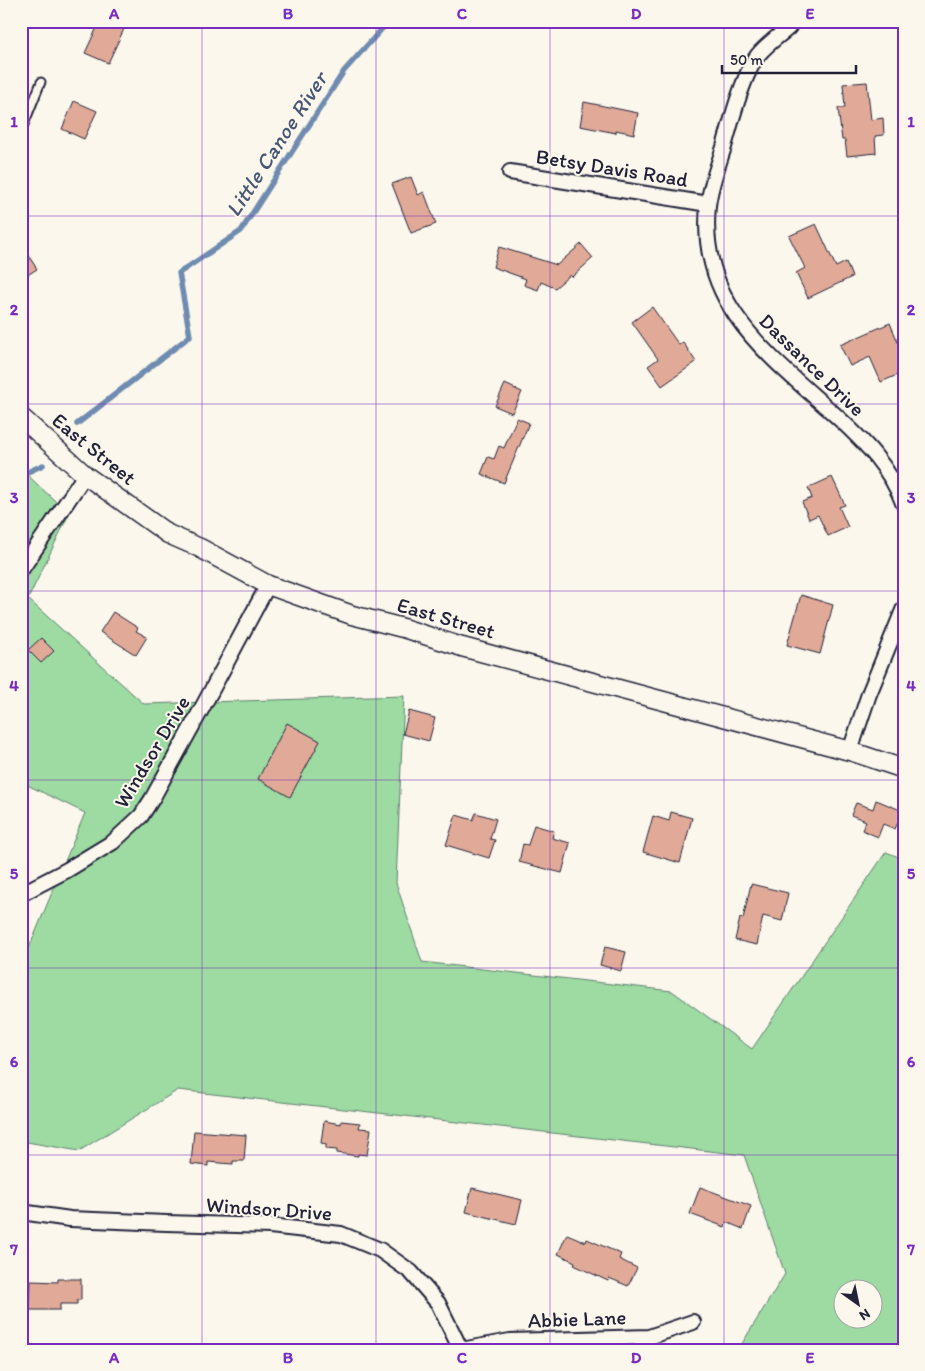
<svg xmlns="http://www.w3.org/2000/svg" width="925" height="1371" font-family="Itim,sans-serif">
<style>
.green{fill:#9ddba3;stroke:#607e6f;fill-rule:evenodd}
.lines{fill:none;stroke-linecap:round;stroke-linejoin:round}
.stream{stroke:#6f8bb0;stroke-width:5.5}
.building{fill:#e1aa98;stroke:#22223b}
.service-casing{stroke:#22223b;stroke-width:11}
.minor-casing{stroke:#22223b;stroke-width:18}
.tertiary-casing{stroke:#22223b;stroke-width:21}
.service{stroke:#fbf7ec;stroke-width:7}
.minor{stroke:#fbf7ec;stroke-width:14}
.tertiary{stroke:#fbf7ec;stroke-width:18}
.grid{fill:none;stroke:#7b2cbf;stroke-width:1;stroke-opacity:0.55}
.labels{text-anchor:middle;stroke-width:4;stroke-linejoin:round;paint-order:stroke}
.street-label{font-size:21px;fill:#22223b;stroke:#fbf7ec}
.water-label{font-size:22px;font-style:italic;fill:#495776;stroke:#fbf7ec}
.neatline{fill:none;stroke:#7b2cbf;stroke-width:2}
.grid-label{font-size:16px;text-anchor:middle;font-weight:bold;fill:#7b2cbf}
</style>
<rect width="100%" height="100%" fill="#fbf7ec"/>
<filter id="ink" filterUnits="userSpaceOnUse"><feTurbulence type="fractalNoise" baseFrequency=".02" numOctaves="2"/><feDisplacementMap in="SourceGraphic" scale="10" xChannelSelector="R" yChannelSelector="G"/><feConvolveMatrix kernelMatrix="1 2 1 2 8 2 1 2 1" color-interpolation-filters="sRGB"/></filter>
<g filter="url(#ink)">
<path class="green" d="M21,469l48,45 -41,85 116,105 260,-8 -8,187 26,79 250,29 80,58 134,-197 18,7v491h-166l47,-76 -41,-119 -566,-65 -99,61 -58,-10v-189l8,-4 56,-135 -64,-31zM842,1288h30v30h-30z"/>
<g class="lines">
<path class="stream" d="M77,424l113,-88 -11,-63 62,-42 103,-160 45,-50
M21,475l22,-10"/>
</g>
<path class="building" d="M100,21h8l16,8 -16,34 -23,-10z
M867,82l4,38 12,-2 1,17 -9,1 1,17 -29,3 -2,-16h-3l-4,-32h7l-2,-24z
M74,101l23,10 -13,28 -22,-10z
M584,102l54,11 -4,21 -18,-4v3l-36,-7z
M411,177l7,18 6,-3 12,32 -25,9 -19,-49z
M816,224l20,43 10,-5 6,15 -44,21 -12,-25 9,-5 -16,-32z
M21,244l16,25 -16,10z
M581,244l12,14 -21,19 -2,-2 -15,13 -14,-6 -3,8 -14,-5 2,-6 -33,-12 6,-20 58,18z
M652,307l27,38 4,-3 13,20 -34,24 -14,-20 10,-7 -26,-37z
M890,323l10,24 4,-2v27l-23,10 -11,-25 -20,9 -10,-21z
M505,384l17,8 -10,21 -17,-7z
M517,418l12,5 -25,60 -23,-9 7,-17 6,2 5,-13 5,2z
M832,477l13,28 -6,2 9,20 -20,9 -10,-21 -9,4 -7,-17 10,-4 -4,-10z
M801,595l32,10 -13,49 -33,-9z
M113,612l25,16 -2,3 11,6 -11,18 -36,-23z
M41,638l13,13 -13,12 -13,-13z
M409,711l26,7 -6,23 -26,-7z
M287,723l33,18 -30,56 -32,-18z
M876,800l27,11 -8,18 -12,-5 -5,13 -16,-7 4,-9 -15,-6 5,-12 17,6z
M671,812l21,6 -12,45 -37,-11 10,-36 16,5z
M476,813l20,6 -6,20 5,1 -6,18 -43,-13 10,-30 17,5z
M534,825l20,6 -2,7 18,5 -8,30 -43,-11 4,-18 5,1z
M751,884l37,9 -6,28 -19,-5 -6,29 -22,-5 5,-22 3,1z
M605,947l21,5 -5,19 -21,-6z
M324,1121l17,3v-3l19,2 -1,5 12,1 -4,26 -9,-1v2l-21,-3v-3l-11,-1v-5l-5,-1z
M194,1131l52,4 -2,26h-11v3l-25,-2v4l-17,-2z
M700,1187l51,19 -8,23 -17,-7 -1,5 -35,-13z
M472,1188l50,12 -6,24 -50,-12z
M567,1234l19,8 1,-3 34,15 -2,5 18,9 -9,18 -19,-8 -1,3 -34,-16 1,-3 -17,-8z
M58,1279h23v21h-4v4h-17v6h-30l1,-29 27,1z"/>
<g class="lines">
<defs>
<path id="service" d="M21,132l20,-50"/>
<path id="minor" d="M789,27c-10,9 -22,17 -31,28 -15,20 -27,67 -34,92 -6,19 -14,39 -16,59 -10,98 60,149 125,207 30,27 57,54 71,92
M510,172l198,32
M21,570l64,-95
M850,751l19,-57 35,-86
M21,894l46,-24 46,-28 28,-26 11,-17 49,-89 67,-125
M21,1212l49,7 96,4 104,3 71,8 39,16 31,22 27,31 23,47
M461,1350l49,-9 139,-4 44,-15"/>
<path id="tertiary" d="M21,417l64,58 83,59 32,14 68,37 84,30 51,13 59,19 388,104 54,18"/>
</defs>
<use href="#service" class="service-casing"/>
<use href="#minor" class="minor-casing"/>
<use href="#tertiary" class="tertiary-casing"/>
<use href="#service" class="service"/>
<use href="#minor" class="minor"/>
<use href="#tertiary" class="tertiary"/>
</g>
</g>
<path class="grid" d="M202,21v1329M376,21v1329M550,21v1329M724,21v1329M21,216h883M21,404h883M21,591h883M21,780h883M21,968h883M21,1155h883"/>
<g class="labels">
<g class="street-label">
<text transform="translate(612 168) rotate(9)" y="7">Betsy Davis Road</text>
<text transform="translate(812 365) rotate(44)" y="7">Dassance Drive</text>
<text transform="translate(94 449) rotate(39)" y="7">East Street</text>
<text transform="translate(446 618) rotate(16)" y="7">East Street</text>
<text transform="translate(152 752) rotate(-59)" y="7">Windsor Drive</text>
<text transform="translate(269 1209) rotate(4)" y="7">Windsor Drive</text>
<text transform="translate(577 1319) rotate(-2)" y="7">Abbie Lane</text>
</g>
<g class="water-label">
<text transform="translate(276 144) rotate(-57)" y="8">Little Canoe River</text>
</g>
</g>
<rect width="925" height="1371" fill="none" stroke="#fbf7ec" stroke-width="55"/>
<g transform="translate(858 1304) rotate(147)"><circle r="24" fill="#fbf7ec" stroke="#a4a2a5"/>
<path d="M0-4L9 19L0 12L-9 19Z" fill="#22223b"/>
<text y="-8" font-size="14" font-weight="bold" text-anchor="middle" fill="#22223b">N</text>
</g>
<path d="M722 65v8h134v-8" fill="none" stroke="#22223b" stroke-width="2.5"/>
<text x="730" y="65" font-size="15" fill="#22223b" stroke="#fbf7ec" stroke-width="4" paint-order="stroke">50 m</text>
<rect x="28" y="28" width="870" height="1316" class="neatline"/>
<g class="grid-label">
<text x="114" y="19">A</text>
<text x="288" y="19">B</text>
<text x="462" y="19">C</text>
<text x="636" y="19">D</text>
<text x="810" y="19">E</text>
<text x="14" y="127">1</text>
<text x="911" y="127">1</text>
<text x="14" y="315">2</text>
<text x="911" y="315">2</text>
<text x="14" y="503">3</text>
<text x="911" y="503">3</text>
<text x="14" y="691">4</text>
<text x="911" y="691">4</text>
<text x="14" y="879">5</text>
<text x="911" y="879">5</text>
<text x="14" y="1067">6</text>
<text x="911" y="1067">6</text>
<text x="14" y="1255">7</text>
<text x="911" y="1255">7</text>
<text x="114" y="1363">A</text>
<text x="288" y="1363">B</text>
<text x="462" y="1363">C</text>
<text x="636" y="1363">D</text>
<text x="810" y="1363">E</text>
</g>
</svg>
